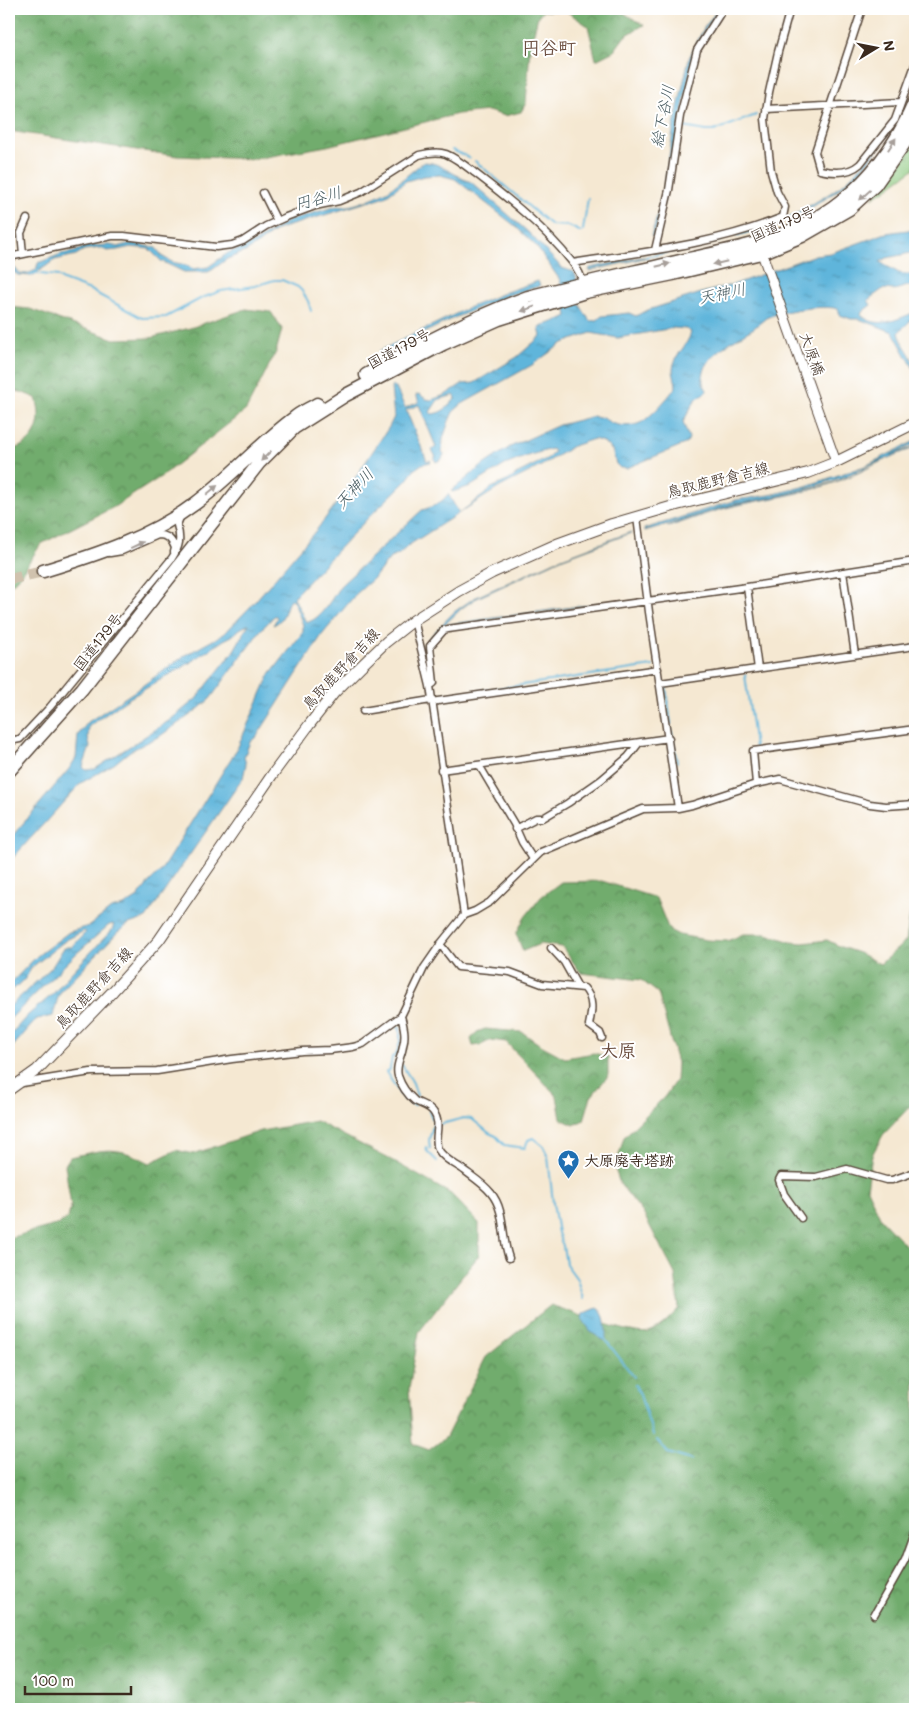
<svg xmlns="http://www.w3.org/2000/svg" width="924" height="1718" font-family="Mali,'Klee One',sans-serif">
<style>
.grass{fill:url(#grass-tufts);stroke:#64794e}
.forest{fill:url(#forest-crowns);stroke:#566b46}
.water{fill:url(#water-ripples);stroke:#4c707c;fill-rule:evenodd}
.lines{fill:none;stroke-linecap:round;stroke-linejoin:round}
.stream{stroke:#5eb5db;stroke-width:2}
.highway-tunnel{stroke:#d0c2ae;stroke-width:12;stroke-dasharray:12 6;stroke-linecap:butt}
.street-casing{stroke:#574639;stroke-width:9}
.secondary-casing{stroke:#574639;stroke-width:11}
.primary-casing{stroke:#574639;stroke-width:12}
.highway-casing{stroke:#574639;stroke-width:15}
.street{stroke:#fff;stroke-width:6}
.secondary{stroke:#fff;stroke-width:9}
.primary{stroke:#fff;stroke-width:10}
.highway{stroke:#fff;stroke-width:12}
.oneway{fill:#a79f9a}
.labels{text-anchor:middle;stroke-width:4;stroke-linejoin:round;paint-order:stroke}
.street-label{font-size:15px;fill:#3b2a1e;stroke:#fff}
.poi-label{font-size:15px;font-weight:bold;fill:#3b2a1e;stroke:#fff;text-anchor:start}
.water-label{font-size:16px;font-style:italic;fill:#475b60;stroke:#fff}
.quarter-label{font-size:18px;font-weight:bold;fill:#6d5042;stroke:#fff}
</style>
<defs>
<pattern id="grass-tufts" width="24" height="20" patternUnits="userSpaceOnUse" patternTransform="scale(1.25)"><rect width="24" height="20" fill="#8cc87e"/><path d="M3 7l-1-3M5 7V3M7 7l1-3M15 17l-1-3M17 17v-4M19 17l1-3" fill="none" stroke="#74a367"/></pattern>
<pattern id="forest-crowns" width="20" height="18" patternUnits="userSpaceOnUse" patternTransform="scale(1.25)"><rect width="20" height="18" fill="#71ac6d"/><path d="M2 6a3 3 0 1 1 6 0M12 15a3 3 0 1 1 6 0" fill="none" stroke="#5e8c59"/></pattern>
<pattern id="water-ripples" width="26" height="14" patternUnits="userSpaceOnUse" patternTransform="scale(1.25)"><rect width="26" height="14" fill="#5eb5db"/><path d="M2 4q2-2 4 0t4 0M15 11q2-2 4 0t4 0" fill="none" stroke="#4f93b1"/></pattern>
</defs>
<rect width="100%" height="100%" fill="#fff"/>
<filter id="ink" filterUnits="userSpaceOnUse"><feTurbulence type="fractalNoise" baseFrequency=".02" numOctaves="2"/><feDisplacementMap in="SourceGraphic" scale="10" xChannelSelector="R" yChannelSelector="G"/><feConvolveMatrix kernelMatrix="1 2 1 2 8 2 1 2 1" color-interpolation-filters="sRGB"/></filter>
<filter id="wash" filterUnits="userSpaceOnUse"><feTurbulence type="fractalNoise" baseFrequency=".0096" numOctaves="4" result="noise"/><feDisplacementMap in="SourceGraphic" scale="20" xChannelSelector="R" yChannelSelector="G"/><feGaussianBlur stdDeviation="1.12" result="paint"/><feColorMatrix in="noise" values="0 0 0 0 0 0 0 0 0 0 0 0 0 0 0 0 0 1.4 0 .05"/><feComposite in="paint" operator="in"/></filter>
<g filter="url(#wash)">
<rect width="100%" height="100%" fill="#f5e8d2"/>
<path class="grass" d="M915,140v28l-30,22 -13,8 22,-25z"/>
<path class="forest" d="M9,9h608l27,16 -19,11 -11,15 -18,9 -8,-34 -22,-15h-23l-5,5 -8,33 -4,54 -5,9 -16,4 -17,-5 -30,3 -131,32 -72,13 -78,-3 -168,-25z
M9,307l21,2 84,30 36,-1 40,-10 56,-19 25,3 11,17 -6,23 -30,58 -84,66 -48,31 -73,37 -22,33 -10,10v-137c27,-5 35,-28 27,-52l-15,-6 -12,-2z
M602,881l54,17 13,32 10,5 28,5 21,1 15,-7h24l24,8 12,1 24,-3 14,7 18,6 21,11 26,-23 4,-27 5,-19v206l-32,34 -11,20 -5,34 14,30 34,36v454h-906v-471l50,-14 9,-6 3,-12 -6,-41 5,-8c36,-8 46,-12 80,6l26,-13 17,4 68,-23 55,-10 79,41 56,32 28,29v32l-60,77 -10,57 4,55 16,6 17,-13 40,-80 65,-52c19,6 82,32 98,27 13,-5 21,-14 30,-24l-4,-34 -32,-61 -23,-29 -5,-15 9,-32 41,-41 11,-16 1,-17 -19,-70 -17,-13 -60,-7 -19,-26 -22,-3 -17,7 -7,-17 9,-17 16,-20 20,-15z
M485,1029l37,3 17,12 26,14 29,-5 14,4v19l-17,21 -7,23 -10,5 -13,-6 -4,-23 -51,-54 -15,-2 -10,5 -8,1 -2,-7 6,-7z"/>
<path class="water" d="M718,9h2l-16,22 -10,21 -30,149 -11,36 -2,-1 11,-36 12,-75 15,-67 15,-30z
M888,131l2,1c-12,17 -25,35 -40,49 -16,13 -35,24 -53,35l-2,-2c19,-11 40,-22 56,-37 14,-14 25,-30 37,-46z
M424,162c18,0 31,15 47,20l57,50 34,36 12,4 2,4 2,26 12,19 7,-1 5,-4 27,-3 7,3 9,-5 56,-18 34,-9 80,-29 16,-2 55,-20 29,-4v23l-28,6 -7,4 19,11 16,2v9l-21,6 -11,-1 -15,11 3,5 -9,7 -1,3c16,15 37,4 54,-3v7l-5,2 -11,11c2,14 16,24 16,39l-22,-39 -34,-13h-8l-11,-4 -2,-6c-14,-5 -58,2 -72,9 -4,3 -8,7 -12,10 -15,9 -40,22 -48,38 -2,5 -5,14 -2,19 1,2 3,4 3,6l-12,9 -12,22 6,16 -2,5 -60,25h-7l-4,-4 -4,-14 -9,-8 -9,-3 -21,7 -32,20 -41,21 -91,58 -11,10 -8,3 -16,20 -18,16 -34,41 -65,101 -7,6 -6,15 2,7 -3,14 -97,140 -17,6 -11,8 -56,58 -4,7 -5,19 -16,3 -28,32v-15l19,-21 25,-21 17,-20 42,-44 2,-6 -5,1 -32,28 -68,67v-13l43,-40 11,-18 4,-2h5l14,-15 -2,-1 -18,9 -34,27 -7,12 -6,6 -10,6v-6l28,-29 32,-24 20,-6 22,-17 13,-3 14,-9 12,-16 10,-9 77,-123 32,-73 34,-44v-7l-10,-25 -3,-1c-6,10 -4,21 -17,26l4,-7 -2,-3 -15,16 -50,68 -14,12 -36,25 -30,15 -16,13 -33,19 -72,79v-22l60,-71 7,-11 2,-23 10,-13 47,-31 49,-35 40,-22 27,-28 67,-78 33,-44 38,-57 5,-10 -3,-29 1,-2 4,2 9,20 14,-6 -3,-7 3,-1 7,5 5,1 14,-5 17,-11 12,-1 43,-26 24,-21 -2,-8c9,-5 19,-7 28,-12l-7,-36 -24,-34 -22,-21 -59,-46 -15,-4 -16,1 -18,5 -19,14 -7,3 -101,31 -32,22 -20,8 -15,11 -4,2h-24l-23,-11 -12,-12 -18,-2 -14,3 -10,1 -6,-3 -17,2 -8,5 -21,5 -23,16 -14,-1 -9,-6v-3l6,2 4,5 8,1 9,-4 2,-7 23,-9 13,-2 13,-6 23,-1 8,2 13,-4 25,5 7,9 9,5 14,3 7,4 15,-2 20,-14 29,-12 32,-21 49,-14c12,3 41,-10 52,-17 12,-8 22,-19 34,-27zM673,328l13,1 5,3c-3,14 -18,24 -18,38 0,5 3,11 3,16 -4,8 -28,34 -36,37 -11,5 -29,3 -37,-6l-5,1 -4,-2 -35,9 -49,22 -27,18 -32,26 1,1 19,-6 34,-21 25,-10 22,-6 2,3 -6,6 -28,14 -11,8 -18,8 -2,3 -30,22 -11,-19c-6,9 -16,13 -26,16l-82,76c-7,11 -21,36 -34,36l-12,-24 2,-4 72,-76 38,-37 9,-12 7,-5 9,-2 -1,-2 -3,1 -21,-51 13,-5 17,42 -4,3 4,7 -2,1 2,4 6,-3 2,-5 -2,-2 1,-13 6,-18 4,-9 9,-8 70,-39 31,-22 28,-10 27,5zM454,395l2,3c-7,8 -13,15 -24,16l-2,-2 8,-12zM249,624l-16,28 -37,47 -26,21 -75,49 -9,1 -3,-3 7,-20 -2,-10 1,-11 39,-27 63,-37 33,-22 8,-4 8,-7z
M641,257h7l-59,14 1,-3z
M538,281l2,5 -28,8 -58,24 -71,35 -4,-2 89,-43 38,-16z
M915,441v3l-24,11 24,-8v1c-30,9 -57,27 -88,37 -30,10 -62,14 -93,21 -22,5 -44,14 -66,21l-1,-1c22,-7 44,-16 67,-21 50,-11 106,-17 149,-46l-40,18 -35,11 -39,10 -36,6 -88,27 -1,-2 92,-29 34,-5 36,-9 59,-20z
M631,532v1l-68,25 -88,41 -13,9 -35,33h-1l28,-29 20,-14 88,-40z
M601,603v1l-139,20h-12z
M597,1308c9,5 9,19 9,29v3h-3l-11,-7 -10,-14 1,-5z"/>
<g class="lines">
<path class="stream" d="M683,127l23,4h8l42,-16
M452,150l18,8
M475,161l76,64 18,1 12,6
M783,220l14,-5
M583,230l5,-32
M736,236l36,-12
M646,257l76,-17
M32,273l26,3 5,4 27,10 52,28 24,-1 36,-19 19,-7 34,-5 19,-6h8l16,7 4,4 6,10 3,10
M745,675l10,72
M666,687l5,37
M459,694l194,-28
M671,729l6,33
M396,1027l4,1v13l-4,14 -4,2 -2,12 -4,3 18,28
M402,1065l11,18 4,13
M408,1102l7,3
M429,1111l5,11 -5,18 1,9
M441,1124l23,-6 8,1 17,14 7,3 8,9 21,3 3,-8 5,-2 10,8 5,10 5,47 5,30 5,13 3,18 11,15 6,20
M426,1147l1,4 10,10
M605,1339l29,38
M635,1385l5,10 13,40
M657,1440l11,13 23,7"/>
</g>
</g>
<g filter="url(#ink)">
<g class="lines">
<path class="highway-tunnel" d="M9,579l34,-8"/>
<defs>
<path id="street" d="M862,9l-47,143 5,18c13,3 29,4 40,-6l35,-44 20,-55
M766,109l135,-7
M263,193l14,28
M655,250l14,-60 11,-74 17,-66 26,-41
M23,254l-2,-21 6,-14
M9,257l103,-21h12l92,11 16,-2 11,-4 23,-15 20,-9 29,-11 24,-5 22,-9 58,-37c8,-2 18,-4 27,-1 10,4 20,12 29,19 34,26 70,55 97,89 5,6 10,16 12,24
M573,263c71,-11 143,-19 210,-46l2,-10 -8,-15 -6,-21 -6,-52 4,-27 9,-40 12,-43
M637,517l12,95 29,196
M110,553l12,-2 36,-16c10,0 14,5 17,13l-1,4
M843,572l12,83
M747,587l11,82
M414,620l16,66 34,229
M660,683l255,-37
M430,686l4,-3 -4,-37 14,-16 4,-1 299,-42 168,-26
M431,702l227,-33
M363,711l68,-11
M9,741l11,-2 30,-32 122,-149c8,-12 9,-19 5,-33l4,-10
M479,765l35,59 8,18 11,17
M441,770l228,-32
M756,784l-3,-33 162,-22
M515,829l21,-11h7l25,-15 33,-23 27,-23 11,-14
M440,944l18,23 52,5 32,12 42,4c10,11 8,23 5,37l11,8 2,5
M551,948l13,14 14,25
M401,1016c3,11 5,20 2,30 -1,10 -8,19 -5,30 3,9 10,19 17,25 7,4 15,5 19,12 8,11 -1,25 4,36 6,11 18,15 27,22 8,6 20,14 26,22 15,18 10,44 18,65
M22,1083l69,-11 66,-1 75,-12 70,-8 28,-1 23,-3 10,-3 38,-28 23,-48 18,-26 22,-27 11,-4 15,-9 51,-50 102,-43 35,-1 14,-3 64,-21 24,-5 90,25 16,2 29,-2
M801,1218l-17,-24 -5,-14 2,-4 35,1 31,-8 39,11h6l23,-8
M874,1615l31,-55 10,-28"/>
<path id="secondary" d="M760,248l76,214"/>
<path id="primary" d="M9,1090l28,-20 76,-79 46,-51 113,-165 37,-50 25,-32 26,-26 26,-25 28,-22 45,-29 33,-18 65,-29 55,-20 65,-19 131,-32 28,-11 79,-39"/>
<path id="highway" d="M366,375c53,-30 105,-57 162,-78 51,-13 101,-24 152,-36 26,-6 52,-11 77,-18 77,-23 127,-69 158,-142
M43,571c53,-16 108,-34 153,-68 35,-26 63,-59 98,-85 7,-6 15,-9 23,-14
M9,771l73,-82 177,-226 35,-35 52,-33 97,-51 56,-25 86,-27 88,-18 88,-21 41,-17 47,-27 26,-24 40,-57"/>
</defs>
<use href="#street" class="street-casing"/>
<use href="#secondary" class="secondary-casing"/>
<use href="#primary" class="primary-casing"/>
<use href="#highway" class="highway-casing"/>
<use href="#street" class="street"/>
<use href="#secondary" class="secondary"/>
<use href="#primary" class="primary"/>
<use href="#highway" class="highway"/>
</g>
<defs><path id="oneway-solid" d="M-6-.8H1V-3.2L6.5 0L1 3.2V.8H-6Z" transform="scale(1.25)"/></defs>
<g class="oneway">
<use href="#oneway-solid" transform="translate(892 144) rotate(-57)"/>
<use href="#oneway-solid" transform="translate(865 195) rotate(137)"/>
<use href="#oneway-solid" transform="translate(720 263) rotate(167)"/>
<use href="#oneway-solid" transform="translate(663 265) rotate(-13)"/>
<use href="#oneway-solid" transform="translate(528 309) rotate(161)"/>
<use href="#oneway-solid" transform="translate(266 456) rotate(135)"/>
<use href="#oneway-solid" transform="translate(212 490) rotate(-39)"/>
<use href="#oneway-solid" transform="translate(137 545) rotate(-25)"/>
</g>
</g>
<defs>
<symbol id="sight-pin" viewBox="-11 -11 22 30"><path d="M0 17L-7.5 6A9.5 9.5 0 1 1 7.5 6Z" fill="#1f6fb2" stroke="#fff"/><path d="M0-6L1.8-2.2L6-1.7L2.9 1.2L3.7 5.4L0 3.3L-3.7 5.4L-2.9 1.2L-6-1.7L-1.8-2.2Z" fill="#fff"/></symbol>
</defs>
<g fill-rule="evenodd">
<use href="#sight-pin" x="556" y="1148" width="25" height="34"/>
</g>
<g class="labels">
<g class="street-label">
<text transform="translate(783 224) rotate(-24)" y="5">国道179号</text>
<text transform="translate(399 349) rotate(-28)" y="5">国道179号</text>
<text transform="translate(812 354) rotate(70)" y="5">大原橋</text>
<text transform="translate(718 480) rotate(-14)" y="5">鳥取鹿野倉吉線</text>
<text transform="translate(98 642) rotate(-52)" y="5">国道179号</text>
<text transform="translate(341 669) rotate(-47)" y="5">鳥取鹿野倉吉線</text>
<text transform="translate(94 988) rotate(-47)" y="5">鳥取鹿野倉吉線</text>
</g>
<g class="poi-label">
<text x="584" y="1166">大原廃寺塔跡</text>
</g>
<g class="water-label">
<text transform="translate(662 116) rotate(-79)" y="6">絵下谷川</text>
<text transform="translate(318 198) rotate(-16)" y="6">円谷川</text>
<text transform="translate(722 293) rotate(-12)" y="6">天神川</text>
<text transform="translate(354 488) rotate(-47)" y="6">天神川</text>
</g>
<g class="quarter-label">
<text x="549" y="54">円谷町</text>
<text x="618" y="1057">大原</text>
</g>
</g>
<rect width="924" height="1718" fill="none" stroke="#fff" stroke-width="30"/>
<g transform="translate(876 48) rotate(80)" stroke="#ffffff" stroke-width="4" paint-order="stroke">
<path d="M0-4L9 19L0 12L-9 19Z" fill="#3b2a1e"/>
<text y="-8" font-size="14" font-weight="bold" text-anchor="middle" fill="#3b2a1e">N</text>
</g>
<path d="M25 1686v8h106v-8" fill="none" stroke="#3b2a1e" stroke-width="2.5"/>
<text x="32" y="1686" font-size="15" fill="#3b2a1e" stroke="#ffffff" stroke-width="4" paint-order="stroke">100 m</text>
</svg>
